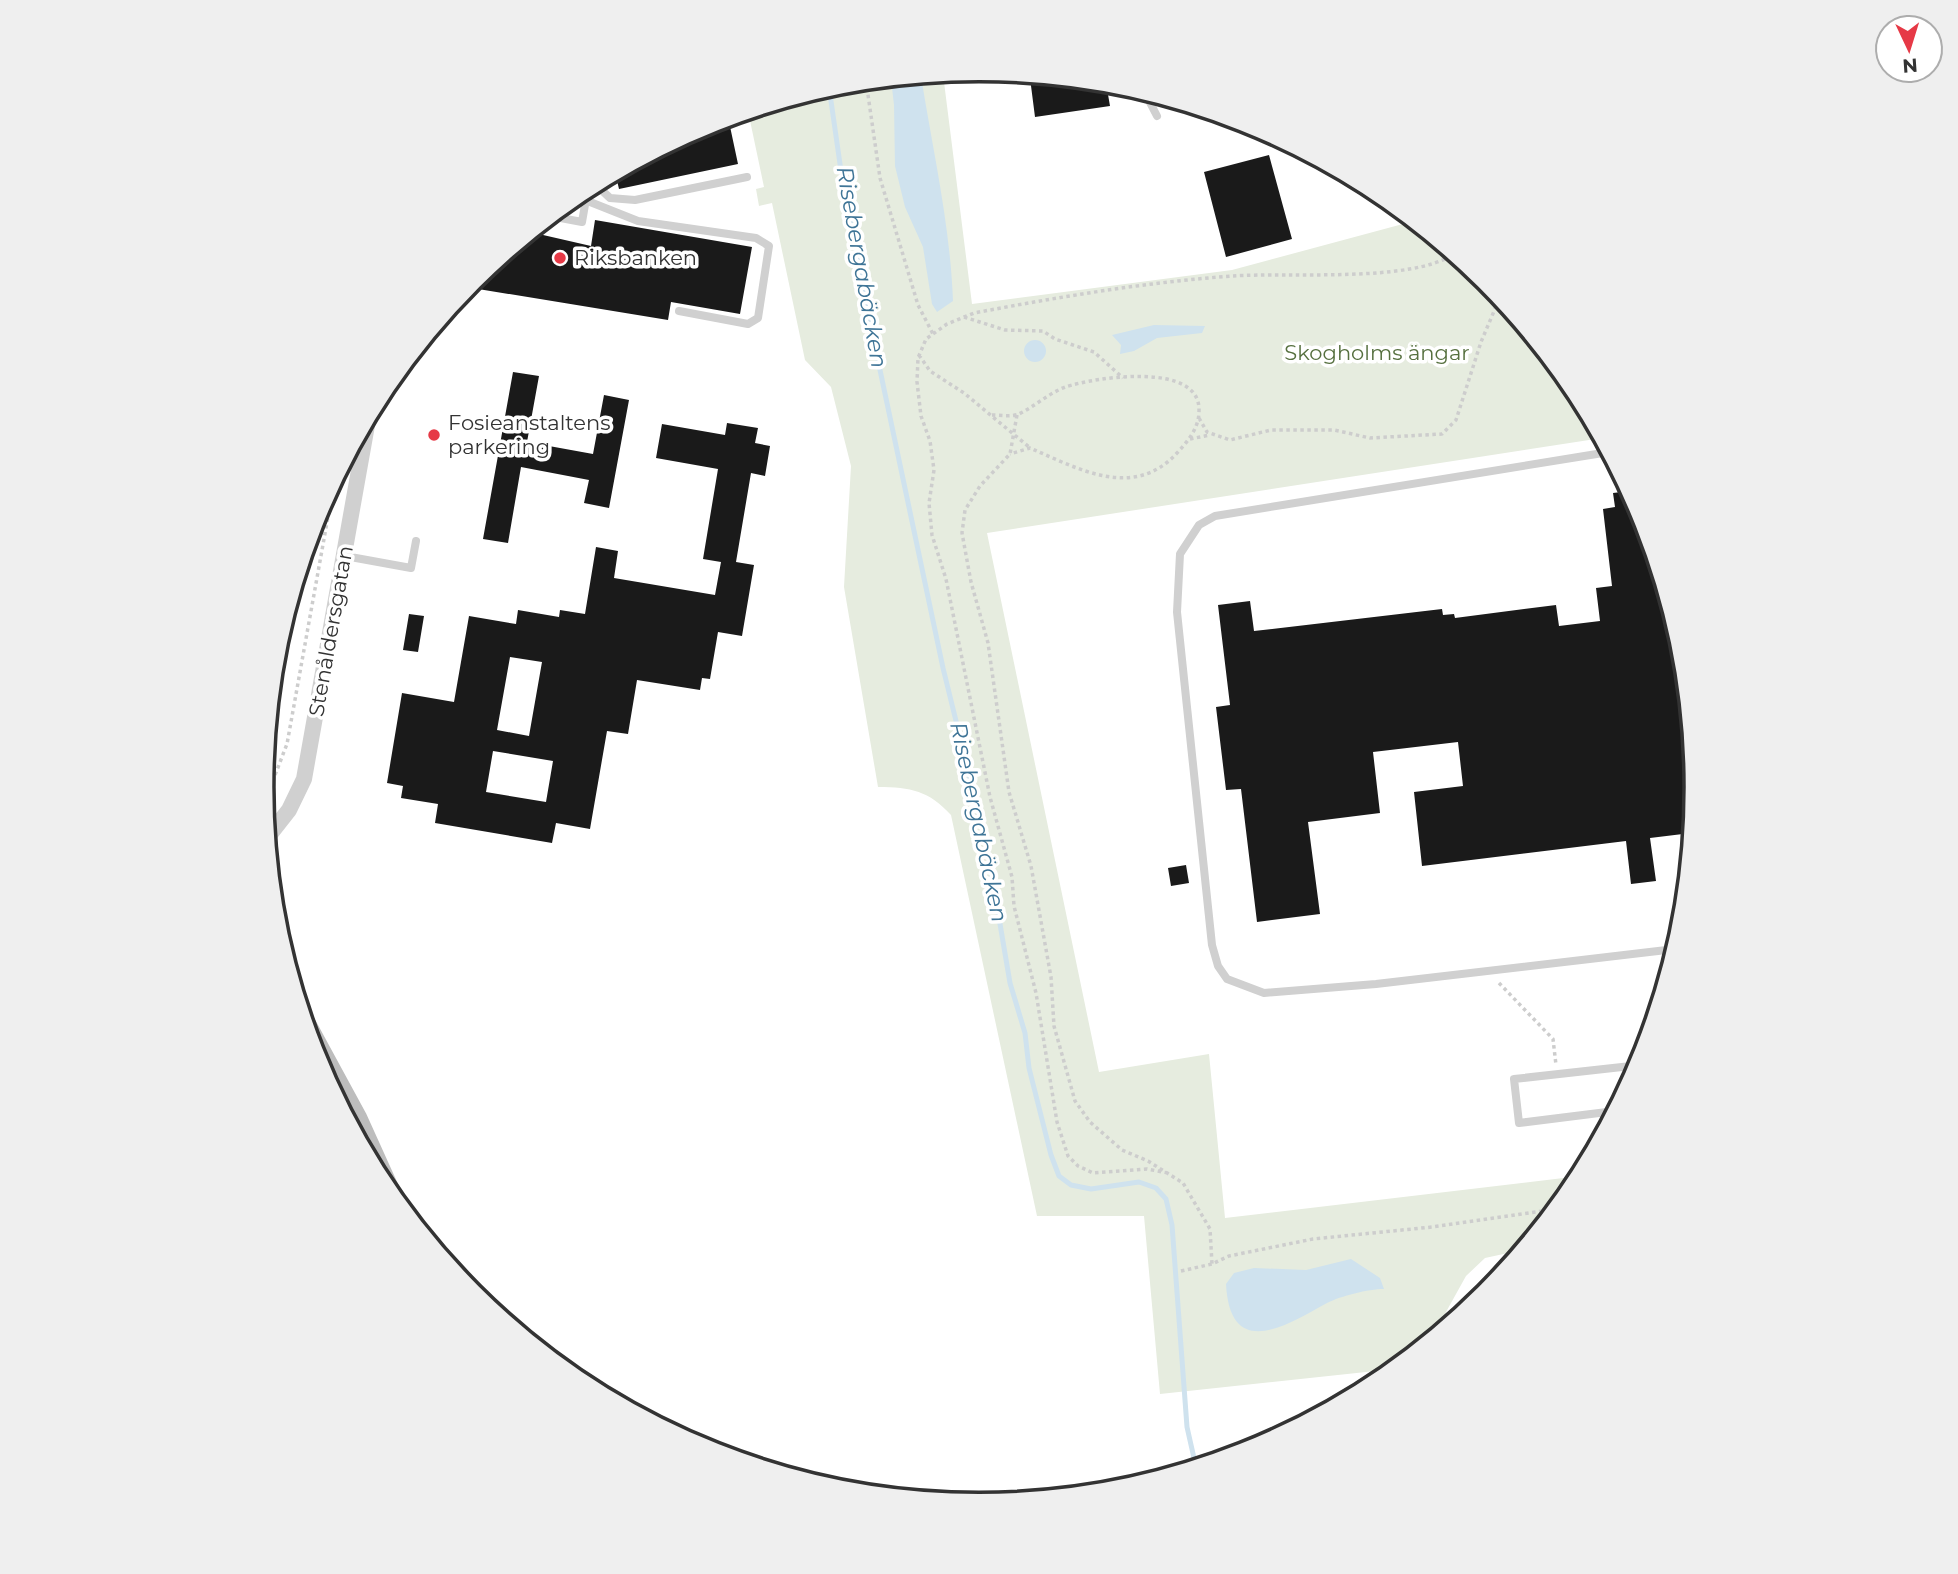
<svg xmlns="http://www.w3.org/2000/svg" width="1958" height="1574" font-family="Montserrat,sans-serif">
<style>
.green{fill:#e6ecdf}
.water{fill:#cfe2ee}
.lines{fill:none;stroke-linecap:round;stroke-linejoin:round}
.stream{stroke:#cfe2ee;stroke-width:5}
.building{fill:#1a1a1a;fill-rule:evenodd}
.path{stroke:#cdcdcd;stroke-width:3.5;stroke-dasharray:3.5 3.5;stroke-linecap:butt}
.lane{stroke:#d0d0d0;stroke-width:8}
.street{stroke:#d0d0d0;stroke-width:16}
.secondary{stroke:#bdbdbd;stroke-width:23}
.poi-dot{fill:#e63946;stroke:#fff;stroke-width:2.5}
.labels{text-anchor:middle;stroke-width:7;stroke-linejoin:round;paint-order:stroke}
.poi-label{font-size:21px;fill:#333;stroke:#fff;text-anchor:start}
.park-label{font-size:21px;fill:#56703f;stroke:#fff}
.street-label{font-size:21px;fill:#333;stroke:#fff}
.water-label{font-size:23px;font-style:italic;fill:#3f7597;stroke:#fff}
.rim{fill:none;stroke:#333;stroke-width:3.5}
</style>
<rect width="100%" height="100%" fill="#fff"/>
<path class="green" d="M943,74l29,230 260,-34 182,-49 72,59 89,109 27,49 -615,95 112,539 110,-18 16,164 355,-42 -58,74 -37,8 -19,18 -35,63 -37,30 -234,25 -16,-178h-107l-86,-401c-22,-24 -40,-28 -73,-28l-34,-200 7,-121 -20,-79 -26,-27 -33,-157 -13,3 -3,-17 8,-2 -16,-76 92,-27z"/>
<path class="water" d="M921,76c12,76 29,147 32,225l-16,11 -5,-8 -9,-57 -18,-40 -10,-41 -1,-61 -3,-26z
M1154,325l51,1 -3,7 -45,5 -23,13 -14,3 1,-9 -9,-10z
M1024 351a11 11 0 1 1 22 0a11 11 0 1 1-22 0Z
M1351,1259l29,19 4,11c-16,0 -43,7 -57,14 -41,23 -97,58 -101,-19l8,-11 20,-5 52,2z"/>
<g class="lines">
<path class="stream" d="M829,87l14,98 26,133 74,350 44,179 23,136 15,50 4,35 22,87 8,21 12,9 20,4 48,-7 17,6 10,11 6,26 15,202 9,40"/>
</g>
<path class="building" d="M1044,76l62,7 4,23 -75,11 -5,-39z
M728,117l10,47 -119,25 -4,-17 90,-48z
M1269,155l23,84 -66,18 -22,-85z
M595,220l157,27 -12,67 -69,-12 -3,18 -202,-33 64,-55 61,14z
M513,372l26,4 -12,66 66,12 11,-59 25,5 -20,108 -25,-5 5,-23 -68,-13 -13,76 -25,-4z
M727,423l31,5 -3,15 15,3 -5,30 -14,-3 -15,89 18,3 -12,71 -24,-4 -8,47 -8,-1 -2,12 -63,-10 -9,54 -21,-3 -17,98 -34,-6 -4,20 -117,-20 3,-19 -37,-6 2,-12 -16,-3 15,-90 52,9 15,-86 47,8 2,-14 41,7 1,-7 25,4 11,-67 22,4 -4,27 101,17 6,-33 -18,-3 15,-90 -62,-11 6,-34 63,11zM510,657l32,5 -13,74 -32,-6zM493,751l60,10 -7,41 -60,-10z
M1630,491l12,22 40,135 14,139 -5,46 -41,5 6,43 -25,3 -5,-43 -204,25 -8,-74 49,-6 -5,-44 -85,10 7,61 -72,9 12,92 -63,8 -16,-133 -15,1 -10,-83 14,-2 -12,-100 32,-4 4,30 188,-22 1,6 11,-1 1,4 101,-13 3,21 41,-5 -4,-33 16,-2 -9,-77 12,-2 -2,-14z
M409,614l15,2 -6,36 -15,-2z
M1186,865l3,18 -18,3 -3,-18z"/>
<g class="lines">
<path class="path" d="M866,81l14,97 38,127 15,29
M964,317l41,13 38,1 12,8 39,13 29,26
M919,355l11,16 34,22 65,54
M992,415c8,0 20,2 27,-1 16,-8 29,-20 46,-27 31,-10 136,-26 134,24 0,17 -11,30 -22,42 -44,48 -100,15 -147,-5l-20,6
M1017,415l-7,39 -30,32 -15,24 -3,23 9,49 17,61 21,149 22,74 20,111 3,49 21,75 15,21 32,28 26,11 35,22 27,46 2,35
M1199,418l8,14 23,8 41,-10h63l36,8 72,-4 14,-14 25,-78 19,-45
M1190,439l20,-4
M263,792l12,-17 12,-31 48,-266
M1499,983l54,56 3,26
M1168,1173l-21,-4 -54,4 -15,-7 -10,-10 -11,-34 -21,-129 -22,-87 -2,-29 -22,-80 -44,-218 -14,-44 -3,-32 5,-33 -4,-29 -9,-25 -4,-34 1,-24 8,-19 21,-15 27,-11c85,-16 173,-31 259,-37 56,-4 178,7 221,-22
M1181,1271l31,-7 17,-8 84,-17 119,-12 124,-18"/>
<path class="lane" d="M1144,91l13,25
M594,183l16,15 25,2 112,-23
M575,196l63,25 118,17 13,8 -11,72 -10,6 -69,-13
M550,216l32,6 4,-23
M1609,452l-394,64 -16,9 -19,29 -3,58 35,333 6,21 9,13 37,14 112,-9 299,-35
M345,556l66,12 5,-27
M1615,1111l-96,12 -5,-44 126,-14"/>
<path class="street" d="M267,838l22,-28 15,-31 65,-365"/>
<path class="secondary" d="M306,1027l50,92 33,73"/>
</g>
<g class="poi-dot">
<circle cx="560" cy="258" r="7"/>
<circle cx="434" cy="435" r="7"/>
</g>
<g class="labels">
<g class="poi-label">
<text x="574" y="265">Riksbanken</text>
<text x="448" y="430">Fosieanstaltens<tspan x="448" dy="24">parkering</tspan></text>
</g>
<g class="park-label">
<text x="1377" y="360">Skogholms ängar</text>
</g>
<g class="street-label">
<text transform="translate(331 631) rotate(-80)" y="7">Stenåldersgatan</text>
</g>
<g class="water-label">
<text transform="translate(862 267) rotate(80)" y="8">Risebergabäcken</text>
<text transform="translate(979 822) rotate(78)" y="8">Risebergabäcken</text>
</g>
</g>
<path d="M0 0H1958V1574H0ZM274 787a705 705 0 1 1 1410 0a705 705 0 1 1-1410 0Z" fill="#efefef" fill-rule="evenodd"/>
<path class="rim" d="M274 787a705 705 0 1 1 1410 0a705 705 0 1 1-1410 0Z"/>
<g transform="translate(1909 49) rotate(176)"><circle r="33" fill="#ffffff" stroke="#adadad" stroke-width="2"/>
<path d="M0-5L12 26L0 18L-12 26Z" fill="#e63946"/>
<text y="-10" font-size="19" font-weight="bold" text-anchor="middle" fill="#333333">N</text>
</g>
</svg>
